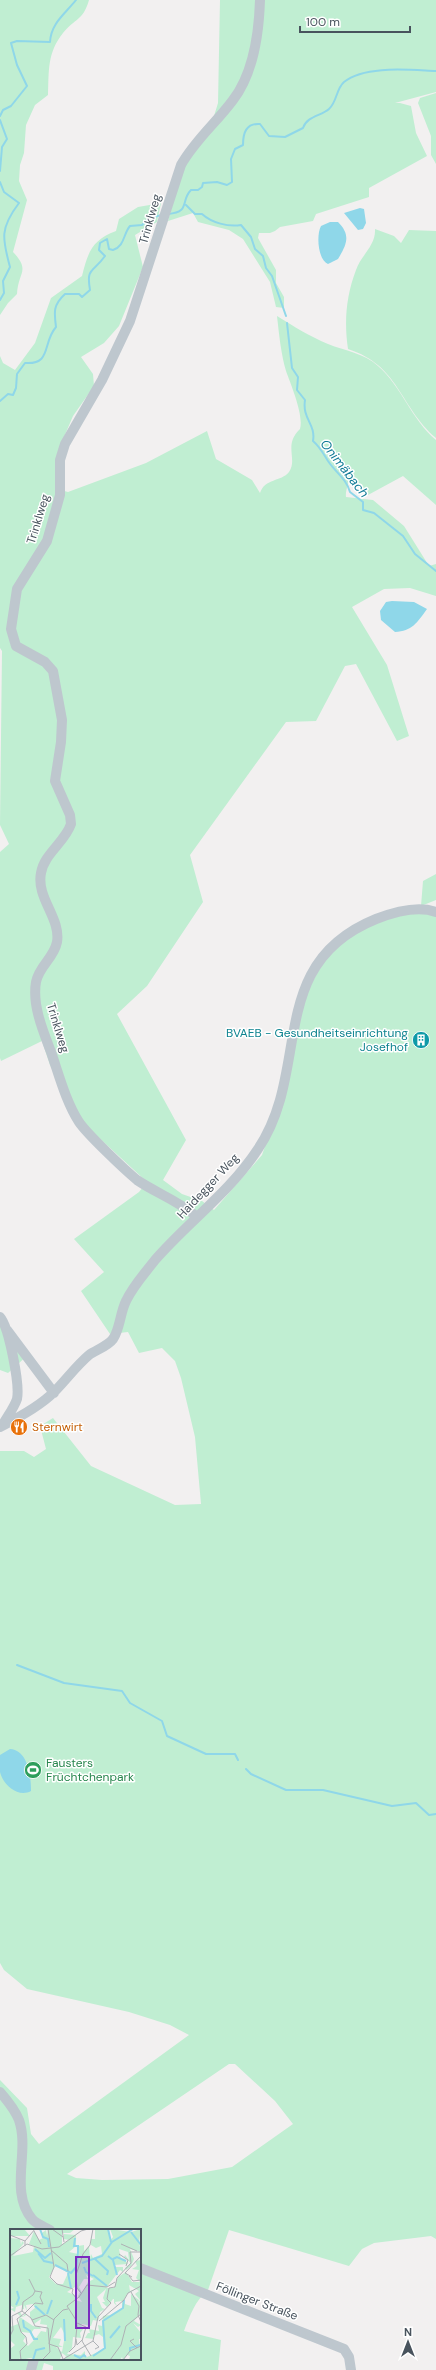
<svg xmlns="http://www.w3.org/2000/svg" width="436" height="2370" font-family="'DM Sans',sans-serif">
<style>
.green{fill:#c0eed2;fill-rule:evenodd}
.water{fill:#8fd7e9}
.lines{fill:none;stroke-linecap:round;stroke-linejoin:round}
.stream{stroke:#8fd7e9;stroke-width:2}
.minor{stroke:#bec7ce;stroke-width:10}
.labels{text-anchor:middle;stroke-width:3;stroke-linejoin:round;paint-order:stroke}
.street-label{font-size:12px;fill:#48535d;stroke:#fff}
.culture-label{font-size:12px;fill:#0d838f;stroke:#fff;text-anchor:end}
.food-label{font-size:12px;fill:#c56008;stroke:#fff;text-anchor:start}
.leisure-label{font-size:12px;fill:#27864d;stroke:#fff;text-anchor:start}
.water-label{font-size:13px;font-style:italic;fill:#127c97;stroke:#fff}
.inset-river{fill:none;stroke:#8fd7e9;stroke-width:2}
.inset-road{fill:none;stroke:#aeb1b5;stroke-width:1}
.view{fill:#7b2cbf;fill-opacity:0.15;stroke:#7b2cbf;stroke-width:2}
.inset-edge{fill:none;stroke:#48535d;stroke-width:2}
</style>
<rect width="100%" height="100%" fill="#f2f0f0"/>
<path class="green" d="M0,0h89c-6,21 -14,18 -26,33 -16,20 -14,38 -15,62l-13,10 -9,20 -2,28 -4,12 -1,16 8,19 -14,52c18,19 5,20 4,42l-9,9 -8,12z
M220,0h216v92l-41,11h5l11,3 5,27 11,23 -58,32v9l-53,17 -3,7 -33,6 -5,4 -5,2h-11l-1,5 18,32v13l8,14v11l-8,-1 -6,-25 -27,-43 -14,-9 -31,-8 -5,-9 -25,8 15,-55 60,-87 -72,102 43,-65 4,-13z
M436,93v71l-5,-9v-19l-13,-33 2,-5z
M161,203l-4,19 -22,13 8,32 -24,59 -15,17 -23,14 12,17 1,12 -21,30 -15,35 -1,38 11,3 78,-29 61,-32 9,28 36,21 8,13c5,-15 21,-11 29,-21 9,-13 -6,-27 11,-43 4,-14 -9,-44 -14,-58 -5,-17 -7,-37 -9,-55 16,10 34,21 51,28 17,7 36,9 50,22 24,21 33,53 58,74v65l-33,-29 -35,19 -17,-22c-1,8 -6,17 -5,24l27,3 31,26 25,40 7,-2v32l-26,-8 -26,1 -32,18 35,58 22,71 -12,5 -41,-77 -11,2 -29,55 -30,1 -96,133 13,47 -56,84 -30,28 69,126 -23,40 19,14 20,7 12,9 48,-55 19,-55 17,-92 32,-58 56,-35 50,-3v1327l-5,-3 -57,7 -12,6 -13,17 -120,-36 -21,60c-13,11 -18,25 -24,41l37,9 -3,30h-165v-4l-9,-3 -2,7h-42v-290l27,28 4,26 8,10 150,-109 -19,-10 -41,-13 -102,-23 -23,-19 -4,-7v-512h24l10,6 12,-8 -6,-23 13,-8 38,48 84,39 26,-1 -6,-67 -14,-59 -6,-17 -13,-13 -23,5 -11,-21 -18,2 -29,-43 23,-19 -30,-33 65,-47 8,-10 -63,-58 -34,-59 -8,-24 -41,20 -1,-3v-206l9,-8 -9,-19 2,-174 -2,-3v-292l3,7 12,7 20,-27 16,-45 31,-22c6,-24 10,-36 34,-45l3,-12 19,-12zM229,2064h6l40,37 18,23 -61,43 -64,12 -66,1 -26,-2 -9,-4zM11,2230h129v129h-129z
M375,229l19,7 7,7 8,-13 27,1v207c-37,-32 -36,-72 -88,-89 -4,-27 -2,-53 8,-79 5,-15 20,-24 19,-41z
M436,874v26l-15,6 2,-25z
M0,1314l29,40 -21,19 -8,-3z"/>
<path class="water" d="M360,208l4,1 2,14 -3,6 -5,1 -14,-17z
M330,222h8c13,13 9,22 0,37l-10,5c-10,-4 -12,-29 -7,-38z
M392,601l22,1 13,7c-10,14 -15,22 -32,23l-14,-12 -1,-9 6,-9z
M10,1749c18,1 21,27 21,42 -13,7 -28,-6 -31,-19 0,-6 0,-12 0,-17z"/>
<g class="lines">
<path class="stream" d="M0,116l3,-6 8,-4 16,-20 -10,-21 -6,-22 6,-2 33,1c1,-19 15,-28 26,-42
M0,120l7,19 -5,8 -2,24
M0,182l4,10 15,11c-19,25 -17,35 -9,64l-7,14 1,12 -4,7
M186,205l9,9h7c10,9 26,13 39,11l10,12 4,12 8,7 3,12 6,8 14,40
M168,214c23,-2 12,-13 23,-24h7l4,-3 1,-4 14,-1 10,3 5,-3 -1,-23 4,-10 8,-4c0,-12 3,-22 17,-21l9,12 16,1 18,-9c4,-12 18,-12 26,-19 8,-7 7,-20 15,-27 21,-17 66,-12 92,-11
M287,323l5,45 6,9 -1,13 8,10c-3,19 11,24 8,41 7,6 10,12 15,20 8,12 18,17 22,31l13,10v8l11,3 29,23 12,18 21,17
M0,401l8,-7 5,1 3,-7 1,-14 8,-11c27,2 17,-20 31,-36 -2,-15 -3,-22 9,-33h14l3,3 8,-7c-4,-23 3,-17 15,-34l-6,-6 1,-7 7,-4 2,10 4,1c12,-4 10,-16 17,-24l12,-1 7,-7 13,-3
M17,1665l47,18 58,8 8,12 32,18 5,15 39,18h29l3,6
M246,1769l5,5 35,16h37l69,16 24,-3 13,12 7,-1"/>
<path class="minor" d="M196,1216c-19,-16 -40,-23 -59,-36 -12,-10 -50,-46 -58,-58 -13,-20 -20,-47 -28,-70 -8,-21 -19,-47 -15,-70 3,-16 18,-24 21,-40 4,-24 -21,-44 -16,-69 3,-19 24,-31 30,-49l-1,-9 -15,-34 6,-39 1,-22 -9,-49 -8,-9 -29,-16 -5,-17 6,-40 30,-48 13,-46v-35l5,-16 37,-64 28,-59 51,-156c14,-25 35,-42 52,-65 20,-26 26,-68 27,-100
M0,1317c9,10 20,68 17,82 -3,9 -10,18 -15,27
M7,1330l47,63
M0,1427c16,-8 41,-22 54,-35 12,-12 22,-26 35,-37 7,-5 19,-9 24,-16 7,-10 7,-26 13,-38 7,-15 19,-28 29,-41 33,-38 75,-68 103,-111 54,-80 7,-185 118,-230 18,-7 41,-14 60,-7
M0,2092c7,8 15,18 19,28 11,32 -10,71 13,99 4,5 13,8 18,11
M140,2268l204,81 5,8 2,13
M31,2370l3,-11"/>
</g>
<defs>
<symbol id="building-disc" viewBox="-11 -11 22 22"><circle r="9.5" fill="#0f9aa8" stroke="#fff"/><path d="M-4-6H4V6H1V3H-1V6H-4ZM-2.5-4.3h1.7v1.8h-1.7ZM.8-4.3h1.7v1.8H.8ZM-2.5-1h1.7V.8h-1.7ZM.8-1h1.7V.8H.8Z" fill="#fff"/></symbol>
<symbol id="restaurant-disc" viewBox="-11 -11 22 22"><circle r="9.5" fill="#e8710a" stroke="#fff"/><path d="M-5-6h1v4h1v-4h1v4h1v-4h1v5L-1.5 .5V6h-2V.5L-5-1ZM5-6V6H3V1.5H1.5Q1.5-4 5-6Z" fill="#fff"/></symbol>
<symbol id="stadium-disc" viewBox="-11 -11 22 22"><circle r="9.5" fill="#2e9e5b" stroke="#fff"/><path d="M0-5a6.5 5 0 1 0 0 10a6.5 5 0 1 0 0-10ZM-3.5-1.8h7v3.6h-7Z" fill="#fff"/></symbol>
</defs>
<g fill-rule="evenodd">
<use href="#building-disc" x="411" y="1030" width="20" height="20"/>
<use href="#restaurant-disc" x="9" y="1417" width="20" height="20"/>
<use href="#stadium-disc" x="23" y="1760" width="20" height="20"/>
</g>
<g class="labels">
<g class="street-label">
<text transform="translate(150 219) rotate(-74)" y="4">Trinklweg</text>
<text transform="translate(38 519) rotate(-73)" y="4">Trinklweg</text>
<text transform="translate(58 1028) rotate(73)" y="4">Trinklweg</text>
<text transform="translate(208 1186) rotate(-47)" y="4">Haidegger Weg</text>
<text transform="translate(257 2301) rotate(21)" y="4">Föllinger Straße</text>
</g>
<g class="culture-label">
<text x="408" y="1037">BVAEB - Gesundheitseinrichtung<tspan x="408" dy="14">Josefhof</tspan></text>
</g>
<g class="food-label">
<text x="32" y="1431">Sternwirt</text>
</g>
<g class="leisure-label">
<text x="46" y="1767">Fausters<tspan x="46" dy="14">Früchtchenpark</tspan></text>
</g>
<g class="water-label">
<text transform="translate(345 468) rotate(52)" y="5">Onimäbach</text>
</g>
</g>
<g transform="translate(10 2229)">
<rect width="131" height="131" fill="#f2f0f0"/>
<path d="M0,0l15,1 5,6h-20zM30,0l2,4 4,-3 1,6 1,-7h27l-5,4h-8v12l7,-5 -5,-1v-5l12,1v11l-7,6 9,2v-8l6,-1v6l5,-5 1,13 1,-5 2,4 9,-4 -1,-8 -5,2 -5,-3v-6h4v-9l13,-1 2,12 3,-4 -3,-8 21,3 10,-3 -2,13 2,10 -11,-3 4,10 -3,7 -5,4 -1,-2 6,-5 -7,-6 1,-2 4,5 -1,-8 -9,-3 2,11h4l3,4 -14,1 2,2h7v5l-3,-2 -14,18h8l4,-11 8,-5 6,10h8l-4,-4 3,-8 -7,-1 5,-3 -2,-5 6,-1v53l-7,8 7,4 -3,2 -5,-4 8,10v6h-2l2,21h-12l1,-4 -3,-1 -4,5 -1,-3 -2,3h-56l2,-4 -4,-3 -2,7h-16v-3l-2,3 -12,-2 -9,2 -1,-2 -1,2h-9v-11l5,-4 -5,-5v-13l8,-3 2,-8 -3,-3 3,-1 3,5 2,-4 3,3 -2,-1 -3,2h-3l13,9 7,1 1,2h-7l-3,4 -10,-1 5,4 -3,5 5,5 6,-6 -3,-6 5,4 5,-7 5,1 1,-7 -7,-1 1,-5 -7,5 -4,-7v-5l5,-4 -2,-4 -7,1 1,6 -3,-6v4h-2v-4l-6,2 -1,5 -5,-3 4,-1 -4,-3v-67l10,1 1,6 1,-4 2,2 -11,13 20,-4 1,-6 -5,-2 5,-13 5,9 4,-2zM46,36l12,8 -5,11h-7l-7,-7zM76,46l8,4 -6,3 -6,11 -3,-6 5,-8h4zM119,56l10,6 -4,3 5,6 -2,3 1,-3 -8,-6v12l-6,-2 -1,-4 3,-6 9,-5 -6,2zM65,58l5,5 -2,4 4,6 -7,-2v-5l-8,-3zM96,60l-3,9 2,4h-3l5,5 6,-8h1v4l3,3 -2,-4 7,-1v7l-12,7 -7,1 -1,10 -4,-1 1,6 -10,-2 1,4h-2l-3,5 9,1 -1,-3 6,-2 4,3 1,12 -17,8h-2v-6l-4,4 -14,-1 5,-6 1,-11 8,1 -1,-5 4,-5 -3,-2 1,-2 9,2 2,-6 5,1 2,-9 5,-3 -3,-1 -5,-11zM51,98l4,8 -3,17 -6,-5h7l-4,-2 2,-6 -8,-1z" fill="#c0eed2" fill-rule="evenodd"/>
<path class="inset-river" d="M30,0l3,8 5,2 1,8M98,0l3,13M121,3l10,13M65,9l-1,8h4v6l-2,17M25,20l10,9 6,-5M28,24l6,8 9,2M98,27l5,4 4,15M85,30l13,12 -1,4M103,30l4,-2 9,4M72,34l20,-7 10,-14 21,-13M45,36l16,8 6,-7M74,38l2,5 7,4M58,44l3,15M83,46l14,11M81,75v7l5,7M6,76l3,-7 -2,-7M25,77l10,9M37,85l5,-14M54,90l1,22M13,91l1,7 6,4 4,8h4M100,109l10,-12M120,122v-3l10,-3M64,126l6,3 4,-3 2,2M83,127l12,-8 -2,-27 20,-13 1,-8M23,131l3,-10 9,-2"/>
<path class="inset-road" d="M38,0l6,38 -4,10 7,7 16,5 -1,4 5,6M42,0l11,8M52,0l2,13M24,2l7,13M0,6l15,6M111,15l16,7M15,17v-5l10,-12M41,21l16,14 1,7M109,25l9,6 -2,6M0,27l17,-12 15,5 17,-2 22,-16 7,-2M119,47l4,5 8,-1M122,48l-7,-4 16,-17M19,50l6,12M121,63l8,14 -1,9 3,7M71,64l-4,-5 -1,-13 7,-21 7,-9 3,-16M12,82l9,7 4,8 13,2 2,24 -8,8M12,82l1,-9 10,-7 2,-4M15,84l10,-10 8,1 -3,-7 2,-5 -7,-1M22,91l14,-5 8,5M89,92l25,-21 4,-7 13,-7M67,94l9,4 -4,14 9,15M0,107l3,-6 -1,-14 10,-5M66,110l1,6 5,-5M124,110l-4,2 7,7M83,112l6,6 -4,2M39,115l5,-25 9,-9 5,-1M39,115l9,3 5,12M59,123l6,-6 2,-20 -1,-6 -9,-14 12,-9 8,-12 20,2 8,-5M11,131l-1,-9 7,-7 -1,-7 -5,-5 -4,-13 8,-6M52,131l31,-19 5,-24 13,-14 -4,-4 2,-11 6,-1 2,-9 14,-15 -1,-11h11M100,131l11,-15 5,-19 15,-12M113,131l7,-9 11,-5"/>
<path class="view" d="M66,28h13v71h-13z"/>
<rect width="131" height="131" class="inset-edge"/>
</g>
<g transform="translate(408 2342)" stroke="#ffffff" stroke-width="3" paint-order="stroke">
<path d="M0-3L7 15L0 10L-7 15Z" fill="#48535d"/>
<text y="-6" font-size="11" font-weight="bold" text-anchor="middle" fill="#48535d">N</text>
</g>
<path d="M300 26v6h110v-6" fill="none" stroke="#48535d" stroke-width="2"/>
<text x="306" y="26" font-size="12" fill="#48535d" stroke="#ffffff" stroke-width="3" paint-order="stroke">100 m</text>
</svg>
